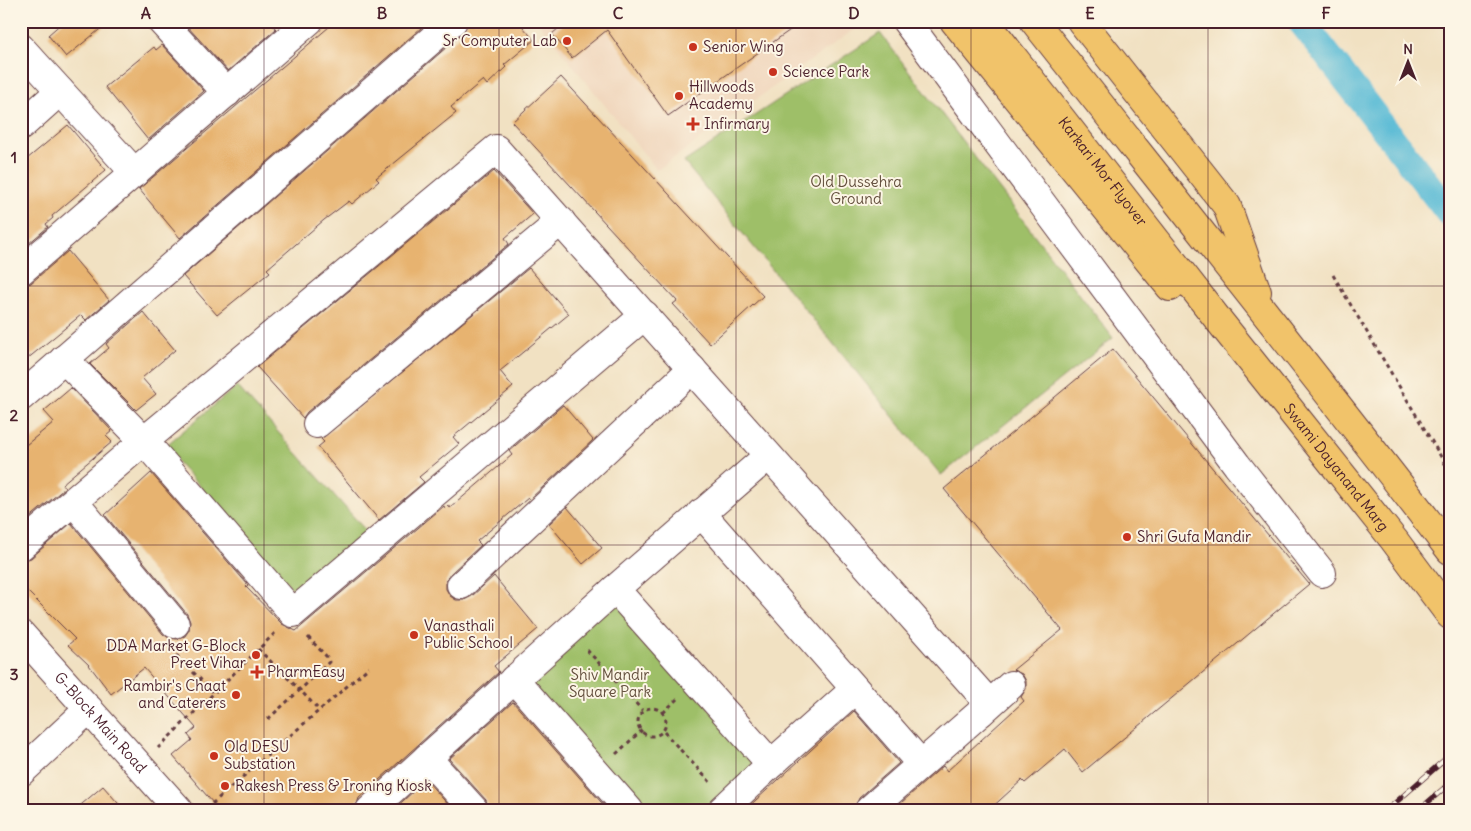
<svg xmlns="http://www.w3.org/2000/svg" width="1471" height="831" font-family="Delius,sans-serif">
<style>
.built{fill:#f0d6bc}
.green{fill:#9ebf68;stroke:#746f4a}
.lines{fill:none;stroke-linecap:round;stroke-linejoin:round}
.canal{stroke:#56bad5;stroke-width:28}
.building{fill:#e7b370}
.minor-casing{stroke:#633c42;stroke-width:30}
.major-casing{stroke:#633c42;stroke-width:30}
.path{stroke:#633c42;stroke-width:3;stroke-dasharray:4 4;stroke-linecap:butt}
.minor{stroke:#fff;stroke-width:28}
.major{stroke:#f1c36a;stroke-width:28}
.rail-casing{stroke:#4a1f2b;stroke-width:5.5}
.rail{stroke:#fcf5e5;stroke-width:4;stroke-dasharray:11;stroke-linecap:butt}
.grid{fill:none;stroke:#4a1f2b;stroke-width:1;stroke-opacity:0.55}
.poi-dot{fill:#c8321e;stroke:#fcf5e5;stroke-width:2}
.labels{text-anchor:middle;stroke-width:4;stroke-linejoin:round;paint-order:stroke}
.poi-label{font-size:15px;fill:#4a1f2b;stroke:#fcf5e5;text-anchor:start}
.street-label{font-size:15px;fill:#4a1f2b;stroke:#fcf5e5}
.park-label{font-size:15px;fill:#634f3d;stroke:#fcf5e5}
.neatline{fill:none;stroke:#4a1f2b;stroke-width:2}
.grid-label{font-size:16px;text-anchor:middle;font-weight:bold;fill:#4a1f2b}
</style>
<rect width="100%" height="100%" fill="#fcf5e5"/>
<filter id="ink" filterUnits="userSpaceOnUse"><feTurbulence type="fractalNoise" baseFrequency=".02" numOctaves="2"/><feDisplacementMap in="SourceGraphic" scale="10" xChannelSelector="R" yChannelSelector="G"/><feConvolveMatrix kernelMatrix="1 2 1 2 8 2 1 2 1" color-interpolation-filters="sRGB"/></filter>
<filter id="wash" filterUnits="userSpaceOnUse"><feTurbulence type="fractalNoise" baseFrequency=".0096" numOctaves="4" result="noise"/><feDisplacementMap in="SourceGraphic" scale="20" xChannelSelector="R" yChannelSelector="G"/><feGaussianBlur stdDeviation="1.12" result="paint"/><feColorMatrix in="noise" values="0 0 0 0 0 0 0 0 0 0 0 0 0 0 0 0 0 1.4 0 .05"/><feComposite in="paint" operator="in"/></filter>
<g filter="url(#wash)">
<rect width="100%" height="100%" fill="#f1e1c2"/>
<path class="built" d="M537,21h329l-209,149z"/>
<path class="green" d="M880,33l233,305 -172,137 -257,-313z
M237,386l131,147 -71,61 -133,-147z
M617,599l141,167 -47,44h-70l-115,-132z"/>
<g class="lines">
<path class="canal" d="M1301,21l149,193"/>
</g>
<g id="blocks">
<path class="building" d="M64,21h46l-44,36 -18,-22z
M191,21h78l7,8 -48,42 -42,-46z
M336,21h93l-249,217 -41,-49z
M468,21h50l16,19 -30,25 2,2 -19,18 -4,-5 -32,27 5,6 -80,65 3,3 -27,23 -3,-3 -25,19 -57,49 3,3 -53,43 -34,-39 280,-243z
M567,21h236l-135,95 -61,-86 -35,28 -20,-24z
M162,45l42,46 -56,49 -43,-53 49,-40 2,3z
M561,77l202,219 -53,48 -37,-40 4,-3 -165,-179z
M68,125l38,45 -54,46 1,2 -7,6 2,3 -27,23v-86z
M494,171l39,43 -28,24 4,6 -202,168 -4,6 -46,-51z
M68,251l41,49 -23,20 -5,-5 -60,49v-78l10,-3z
M529,268l40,46 -69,57 13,16 -60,50 6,7 -40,33 5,5 -45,38 -61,-73 6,-5 -3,-3z
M143,312l32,38 -33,28 14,16 -20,16 -46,-46 19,-16 -3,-4z
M1113,349l196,235 -226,188 -18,-23 -40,34 -3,-3 -33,30h-96l50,-44 4,5 77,-70 -3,-4 5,-8v-8l-4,-7 -9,-4 49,-40 -118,-141z
M71,388l41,43 -6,5 6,6 -50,42 3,4 -44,37v-76l33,-27 -10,-11z
M563,405l30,35 -64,60 -1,-2 -51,43 4,4 -31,29 -4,7v8l4,7 6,4h8l8,-4 22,-20 44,53 -44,37 5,6 -140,126 -4,12h-136l-46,-54 19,-16 -4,-5 8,-7 -52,-60 -33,26 -22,-29 -21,-20 7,-6 -54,-54v-24l10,-3 40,-35 92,111 6,4 8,1 8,-3 4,-6 1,-8 -3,-8 -82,-99 46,-42 97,112 -2,2 36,37 14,7 148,-125 1,2 3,-3 2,3 62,-53 -3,-4z
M567,507l35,41 -19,16 -34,-40z
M513,702l95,108h-119l-3,-10 -37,-41z
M854,711l45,52 -40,35 -5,12h-109z
M426,780l27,30h-60z
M103,786l21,24h-49z"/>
</g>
</g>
<g filter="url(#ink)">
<use href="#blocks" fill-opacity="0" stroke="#633c42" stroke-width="1"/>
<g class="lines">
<defs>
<g id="minor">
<path d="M161,21l66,72"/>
<path d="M906,21l331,444 85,108"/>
<path d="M21,48l114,125"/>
<path d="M21,126l39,-35"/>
<path d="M21,271l288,-250"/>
<path d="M64,359l80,82 149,172 352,-298"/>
<path d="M21,397l432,-376"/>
<path d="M317,424l244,-203"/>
<path d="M768,456l-153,133 156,175 84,-75"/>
<path d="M74,502l101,122"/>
<path d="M701,513l220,251"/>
<path d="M21,546l123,-105 352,-292 484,544 4,9 -3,10 -112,98"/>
<path d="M461,585l231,-216"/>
<path id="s1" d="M21,634l158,176"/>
<path d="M514,679l115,131"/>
<path d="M981,712l30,-27"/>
<path d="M427,758l188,-169"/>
<path d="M21,772l68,-63"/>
<path d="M370,810l57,-52 47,52"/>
<path d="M722,810l49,-46"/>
</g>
<g id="major">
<path d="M954,21l216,266"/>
<path id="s2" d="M985,21l235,301 174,218 56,75"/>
<path d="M1034,21c139,176 279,351 416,529"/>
<path d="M1081,21l146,185 30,86"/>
</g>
</defs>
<use href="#minor" class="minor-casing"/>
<use href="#major" class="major-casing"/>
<path class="path" d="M1333,275l117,197
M258,649l42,41 29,-28 -2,-5 -21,-22
M587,650l55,60
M176,655l38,38
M638 722a14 14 0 1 1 28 0a14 14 0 1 1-28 0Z
M663,713l14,-14
M268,719l32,-29 19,20
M664,732l47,51
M158,748l117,-115
M616,754l26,-24
M206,809l163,-142"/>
<use href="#minor" class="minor"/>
<use href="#major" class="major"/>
<defs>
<path id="rail" d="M1387,810l63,-55
M1419,810l31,-27"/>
</defs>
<use href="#rail" class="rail-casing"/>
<use href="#rail" class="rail"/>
</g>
</g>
<path class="grid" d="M264,21v789M499,21v789M736,21v789M971,21v789M1208,21v789M21,286h1429M21,545h1429"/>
<g class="poi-dot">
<circle cx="567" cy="41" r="5"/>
<circle cx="693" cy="47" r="5"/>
<circle cx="773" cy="72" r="5"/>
<circle cx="679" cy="96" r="5"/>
<path d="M690.5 116.5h5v5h5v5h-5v5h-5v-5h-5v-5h5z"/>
<circle cx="1127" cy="537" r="5"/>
<circle cx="414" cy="635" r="5"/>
<circle cx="256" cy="655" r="5"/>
<path d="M254.5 664.5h5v5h5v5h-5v5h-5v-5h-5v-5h5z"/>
<circle cx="236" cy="695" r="5"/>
<circle cx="214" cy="756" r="5"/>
<circle cx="225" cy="786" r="5"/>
</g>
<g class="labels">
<g class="poi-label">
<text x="557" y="46" text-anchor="end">Sr Computer Lab</text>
<text x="703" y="52">Senior Wing</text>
<text x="783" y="77">Science Park</text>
<text x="689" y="92">Hillwoods<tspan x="689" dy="17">Academy</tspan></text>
<text x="704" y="129">Infirmary</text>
<text x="1137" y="542">Shri Gufa Mandir</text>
<text x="424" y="631">Vanasthali<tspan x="424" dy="17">Public School</tspan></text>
<text x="246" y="651" text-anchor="end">DDA Market G-Block<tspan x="246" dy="17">Preet Vihar</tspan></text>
<text x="267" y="677">PharmEasy</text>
<text x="226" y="691" text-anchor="end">Rambir's Chaat<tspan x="226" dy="17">and Caterers</tspan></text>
<text x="224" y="752">Old DESU<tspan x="224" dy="17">Substation</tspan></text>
<text x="235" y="791">Rakesh Press &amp; Ironing Kiosk</text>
</g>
<g class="street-label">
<text dy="5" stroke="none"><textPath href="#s2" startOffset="191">Karkari Mor Flyover</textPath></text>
<text dy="5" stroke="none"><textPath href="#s2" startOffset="568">Swami Dayanand Marg</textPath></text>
<text dy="5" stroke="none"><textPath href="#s1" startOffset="119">G-Block Main Road</textPath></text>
</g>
<g class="park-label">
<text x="856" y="187">Old Dussehra<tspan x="856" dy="17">Ground</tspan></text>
<text x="610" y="680">Shiv Mandir<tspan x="610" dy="17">Square Park</tspan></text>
</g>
</g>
<rect width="1471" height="831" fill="none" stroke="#fcf5e5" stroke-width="55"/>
<g transform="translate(1408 62)" stroke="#fcf5e5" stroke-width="4" paint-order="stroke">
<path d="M0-4L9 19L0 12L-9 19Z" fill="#4a1f2b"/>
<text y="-8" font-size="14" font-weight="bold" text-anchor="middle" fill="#4a1f2b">N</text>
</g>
<rect x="28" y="28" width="1416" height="776" class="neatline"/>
<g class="grid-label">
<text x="146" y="19">A</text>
<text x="382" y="19">B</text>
<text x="618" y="19">C</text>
<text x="854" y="19">D</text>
<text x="1090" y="19">E</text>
<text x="1326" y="19">F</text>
<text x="14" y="163">1</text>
<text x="14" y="421">2</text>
<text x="14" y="680">3</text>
</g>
</svg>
